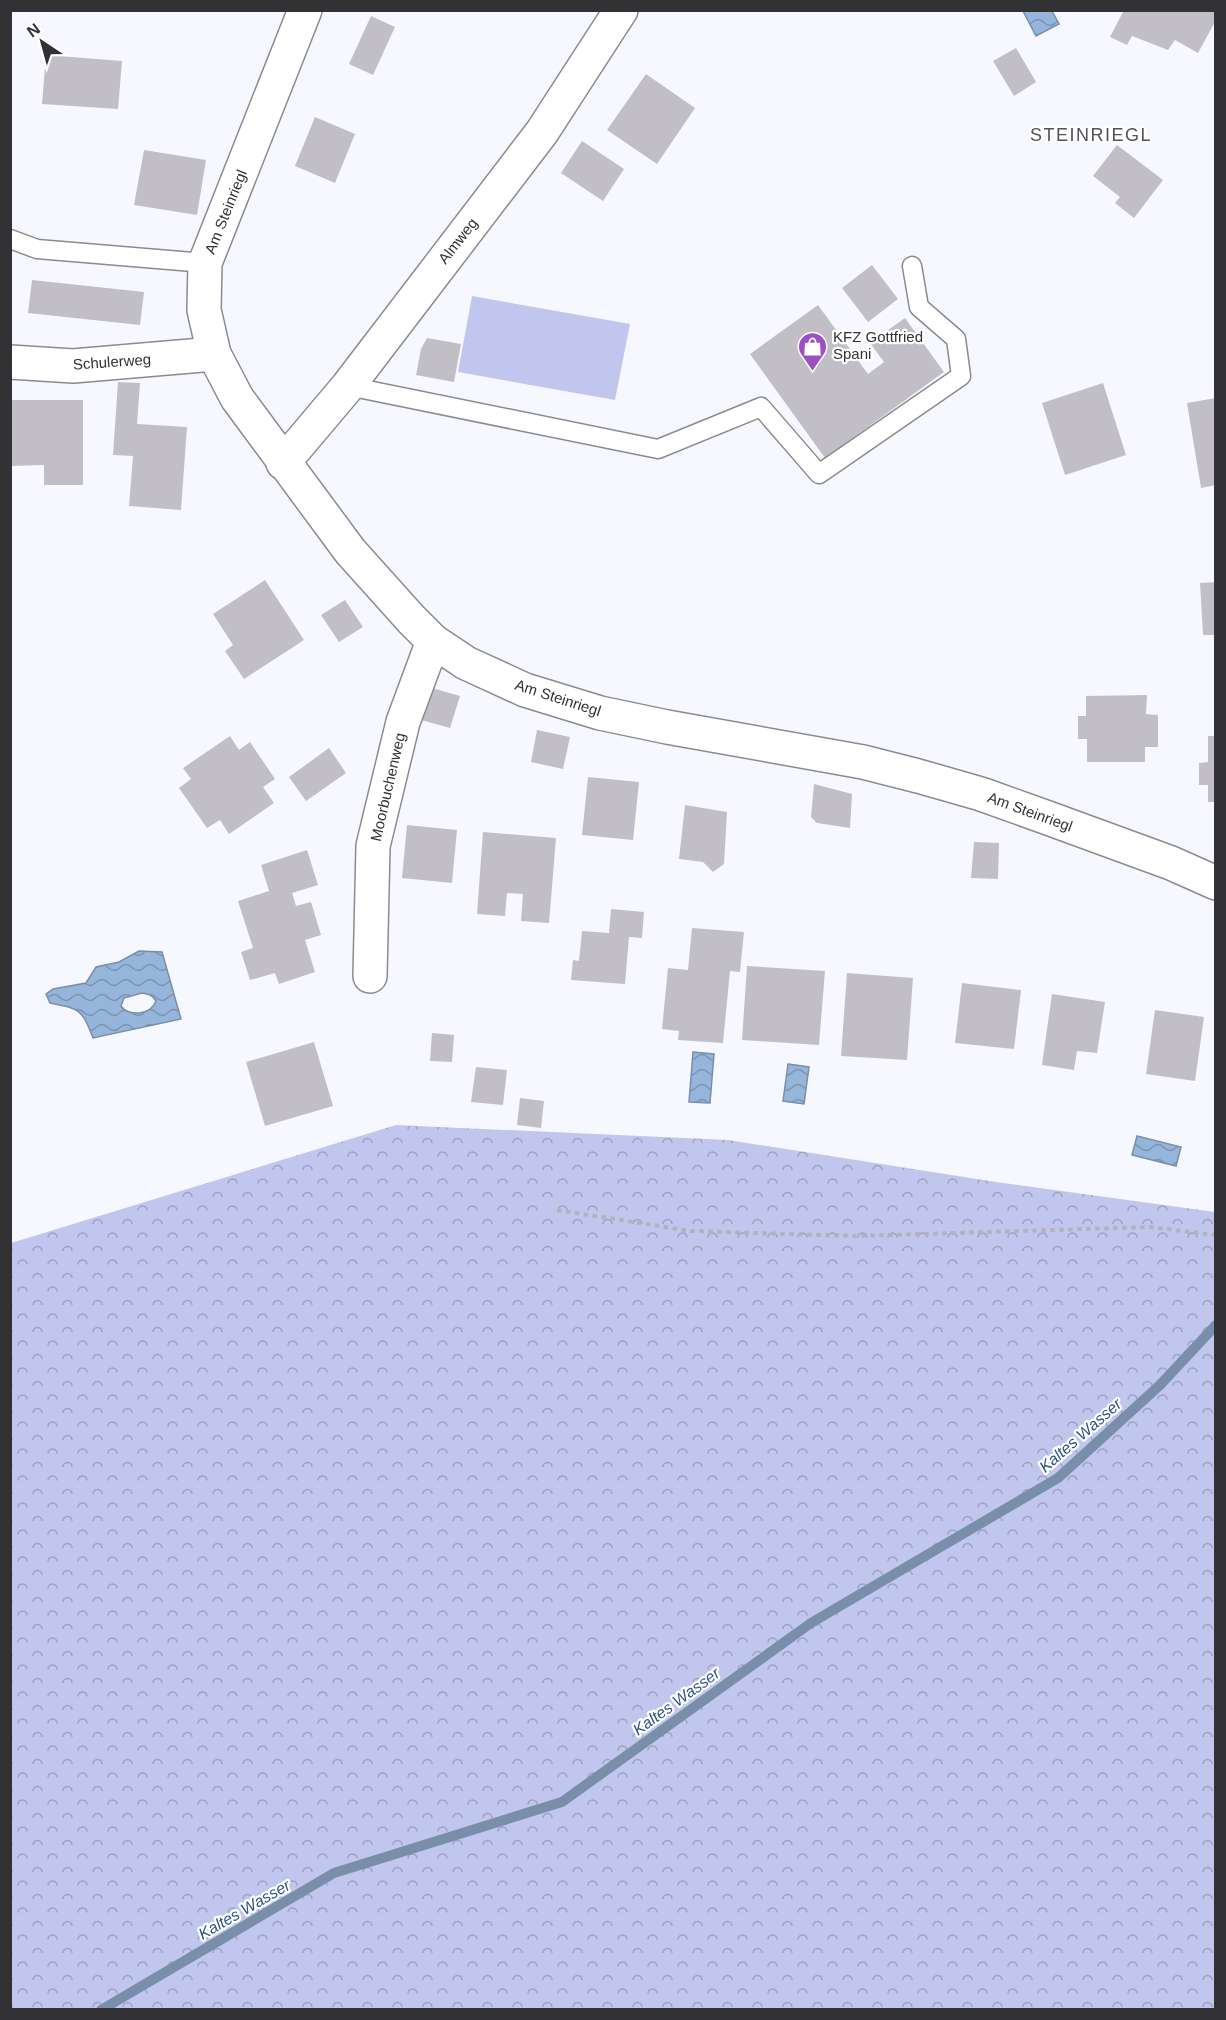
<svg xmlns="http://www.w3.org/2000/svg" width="1226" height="2020" font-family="Arial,sans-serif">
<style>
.forest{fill:url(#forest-crowns)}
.park{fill:#c0c6ed}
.water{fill:url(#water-waves);stroke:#788ea9;stroke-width:1.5;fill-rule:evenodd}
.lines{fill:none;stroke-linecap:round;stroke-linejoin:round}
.stream{stroke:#788ea9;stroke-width:10}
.building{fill:#c1bfc5}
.lane-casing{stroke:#8a8b91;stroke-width:21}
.street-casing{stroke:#8a8b91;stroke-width:36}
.secondary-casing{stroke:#8a8b91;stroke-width:36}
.path{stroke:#b2b3b8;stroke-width:4;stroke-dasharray:4.5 4.5;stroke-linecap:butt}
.lane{stroke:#fff;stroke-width:18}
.street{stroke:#fff;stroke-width:33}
.secondary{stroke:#fff;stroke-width:33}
.labels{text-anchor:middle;stroke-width:4.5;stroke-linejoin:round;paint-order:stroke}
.street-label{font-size:15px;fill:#323234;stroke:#fff}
.poi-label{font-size:15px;fill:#323234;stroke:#fff;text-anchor:start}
.water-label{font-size:16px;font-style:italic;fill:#2b5587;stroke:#fff}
.quarter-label{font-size:18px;letter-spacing:1.5px;fill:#515157;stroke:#fff}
</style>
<defs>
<pattern id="forest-crowns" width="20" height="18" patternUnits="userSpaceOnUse" patternTransform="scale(1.5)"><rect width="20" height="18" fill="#c0c6ed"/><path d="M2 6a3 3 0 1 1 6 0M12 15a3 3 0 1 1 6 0" fill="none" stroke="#9da1c1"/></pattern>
<pattern id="water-waves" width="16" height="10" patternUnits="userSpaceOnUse" patternTransform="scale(1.5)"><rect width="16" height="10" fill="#96b5db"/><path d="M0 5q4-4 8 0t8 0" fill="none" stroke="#7b94b2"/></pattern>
</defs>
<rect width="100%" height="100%" fill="#f7f8ff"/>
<path class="forest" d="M396,1125l332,15 268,42 219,30v797h-1204v-766z"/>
<path class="park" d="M472,296l158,28 -15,76 -157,-28z"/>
<path class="water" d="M1023,11h29l7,13 -23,12z
M139,951l23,1 19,67 -88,19c-11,-29 -13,-29 -43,-35l-4,-9 7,-5 33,-6 10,-16 23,-5zM142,993c7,1 10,2 14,8 -5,14 -28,16 -35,5l3,-8z
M693,1052l21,2 -4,49 -21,-1z
M788,1064l21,3 -5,37 -21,-3z
M1137,1136l44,11 -5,19 -44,-11z"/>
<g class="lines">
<path class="stream" d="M101,2010l233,-137 228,-71 249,-179 247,-145 102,-93 56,-60"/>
</g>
<path class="building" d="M1124,10h87l5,3v7l-18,33 -23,-13 -7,10 -36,-14 -5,9 -17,-8z
M371,16l24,11 -22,48 -24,-11z
M1016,48l20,34 -22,14 -21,-35z
M46,55l76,6 -4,48 -76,-5z
M646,74l49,34 -38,56 -50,-34z
M315,117l40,17 -20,49 -40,-17z
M582,141l42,28 -21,32 -42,-28z
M1117,145l46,35 -29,38 -19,-15 5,-6 -27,-21z
M144,150l62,10 -9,55 -63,-10z
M872,265l26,34 -30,23 -26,-34z
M32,280l112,12 -4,33 -112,-12z
M818,305l50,69 16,-12 -14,-19 35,-25 39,54 -119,86 -75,-104z
M427,338l34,6 -7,38 -38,-7 5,-26z
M118,382l22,1 -3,41 50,3 -6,83 -52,-4 4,-50 -20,-1z
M1103,383l23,72 -61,20 -23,-72z
M1216,398v87l-15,3 -14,-85z
M10,400h73v85h-39v-20l-34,1z
M265,580l39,60 -60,39 -19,-28 8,-6 -20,-31z
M1216,582v53h-13l-3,-52z
M345,600l18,27 -24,15 -18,-27z
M432,688l28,8 -10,32 -29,-8z
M1147,695l-1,19 12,1v32h-13v15h-58v-23h-9v-23h8v-20z
M537,730l33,7 -7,32 -32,-7z
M230,736l9,14 11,-8 25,37 -12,8 11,16 -45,31 -9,-14 -13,8 -28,-40 12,-9 -8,-11z
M1208,736h8v66h-8v-17h-9v-22l9,-1z
M329,748l17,25 -40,28 -17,-24z
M588,777l51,5 -6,58 -51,-5z
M814,784l38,10 -2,34 -33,-5 -6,-6z
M685,805l42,7 -3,52 -11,8 -10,-10 -24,-3z
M407,825l50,5 -5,53 -50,-5z
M483,832l73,6 -7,85 -28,-2 2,-27 -16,-1 -2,23 -28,-2z
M974,842l25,1 -1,36 -27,-1z
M307,850l11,35 -26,8 4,13 15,-4 10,33 -16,5 10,32 -36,12 -4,-11 -25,7 -9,-28 12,-4 -15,-47 31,-10 -8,-26z
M611,909l33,3 -2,26 -13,-1 -4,47 -54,-4 2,-20 6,1 3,-30 27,2z
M692,928l52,4 -4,40 -10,-1 -7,72 -45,-3 1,-9 -17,-2 6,-61 20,2z
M747,966l78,5 -6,74 -77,-5z
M847,973l66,5 -6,82 -66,-4z
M962,983l59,7 -7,59 -59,-6z
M1052,994l53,8 -8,51 -20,-2 -3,19 -32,-5z
M1155,1010l49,7 -9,64 -49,-7z
M432,1033l22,2 -2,27 -22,-1z
M314,1042l19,64 -68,20 -19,-64z
M476,1067l31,3 -4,35 -32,-3z
M520,1098l24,3 -3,27 -24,-3z"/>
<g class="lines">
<defs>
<path id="lane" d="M10,239l27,10 168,14
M348,386l310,63 103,-42 58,67 142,-98 -5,-37 -37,-32 -7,-41"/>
<path id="street" d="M10,362l63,4 141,-12
M283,463l65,-77 194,-254 79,-122
M370,976l3,-130 30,-124 30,-81"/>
<path id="secondary" d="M305,10l-100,253 -1,47 10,44 23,44 113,153 61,68 22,22 33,22 59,27 75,23 67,14 196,35 55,14 63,18 67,24 123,45 45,20"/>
</defs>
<use href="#lane" class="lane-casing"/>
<use href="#street" class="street-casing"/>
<use href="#secondary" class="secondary-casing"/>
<path class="path" d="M557,1210l134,21 166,5 293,-9 66,8"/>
<use href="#lane" class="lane"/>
<use href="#street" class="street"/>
<use href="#secondary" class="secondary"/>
</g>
<defs>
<symbol id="shop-pin" viewBox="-11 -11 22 30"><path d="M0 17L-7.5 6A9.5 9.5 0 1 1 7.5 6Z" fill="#9c50c3" stroke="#fff"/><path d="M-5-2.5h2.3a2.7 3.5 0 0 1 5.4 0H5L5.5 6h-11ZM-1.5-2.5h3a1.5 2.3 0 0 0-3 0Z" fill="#fff"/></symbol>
</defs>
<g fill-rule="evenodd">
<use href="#shop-pin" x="796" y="330" width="33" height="45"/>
</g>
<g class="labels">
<g class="street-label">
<text transform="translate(226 212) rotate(-68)" y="5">Am Steinriegl</text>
<text transform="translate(458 241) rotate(-52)" y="5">Almweg</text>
<text transform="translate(112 362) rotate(-4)" y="5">Schulerweg</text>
<text transform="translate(558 698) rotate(18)" y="5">Am Steinriegl</text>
<text transform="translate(388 787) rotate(-77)" y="5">Moorbuchenweg</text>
<text transform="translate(1030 812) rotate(20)" y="5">Am Steinriegl</text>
</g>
<g class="poi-label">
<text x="833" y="342">KFZ Gottfried<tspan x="833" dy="17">Spani</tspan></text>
</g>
<g class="water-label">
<text transform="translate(1080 1435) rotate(-41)" y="6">Kaltes Wasser</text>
<text transform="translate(676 1701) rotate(-36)" y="6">Kaltes Wasser</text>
<text transform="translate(244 1909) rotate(-30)" y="6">Kaltes Wasser</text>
</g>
<g class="quarter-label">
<text x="1091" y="141">STEINRIEGL</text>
</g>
</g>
<rect width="1226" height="2020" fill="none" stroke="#323234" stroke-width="24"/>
<g transform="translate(42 42) rotate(324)" stroke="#ffffff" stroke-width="4.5" paint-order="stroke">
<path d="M0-4.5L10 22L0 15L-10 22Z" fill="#323234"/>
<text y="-9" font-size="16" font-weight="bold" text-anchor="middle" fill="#323234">N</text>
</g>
</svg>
